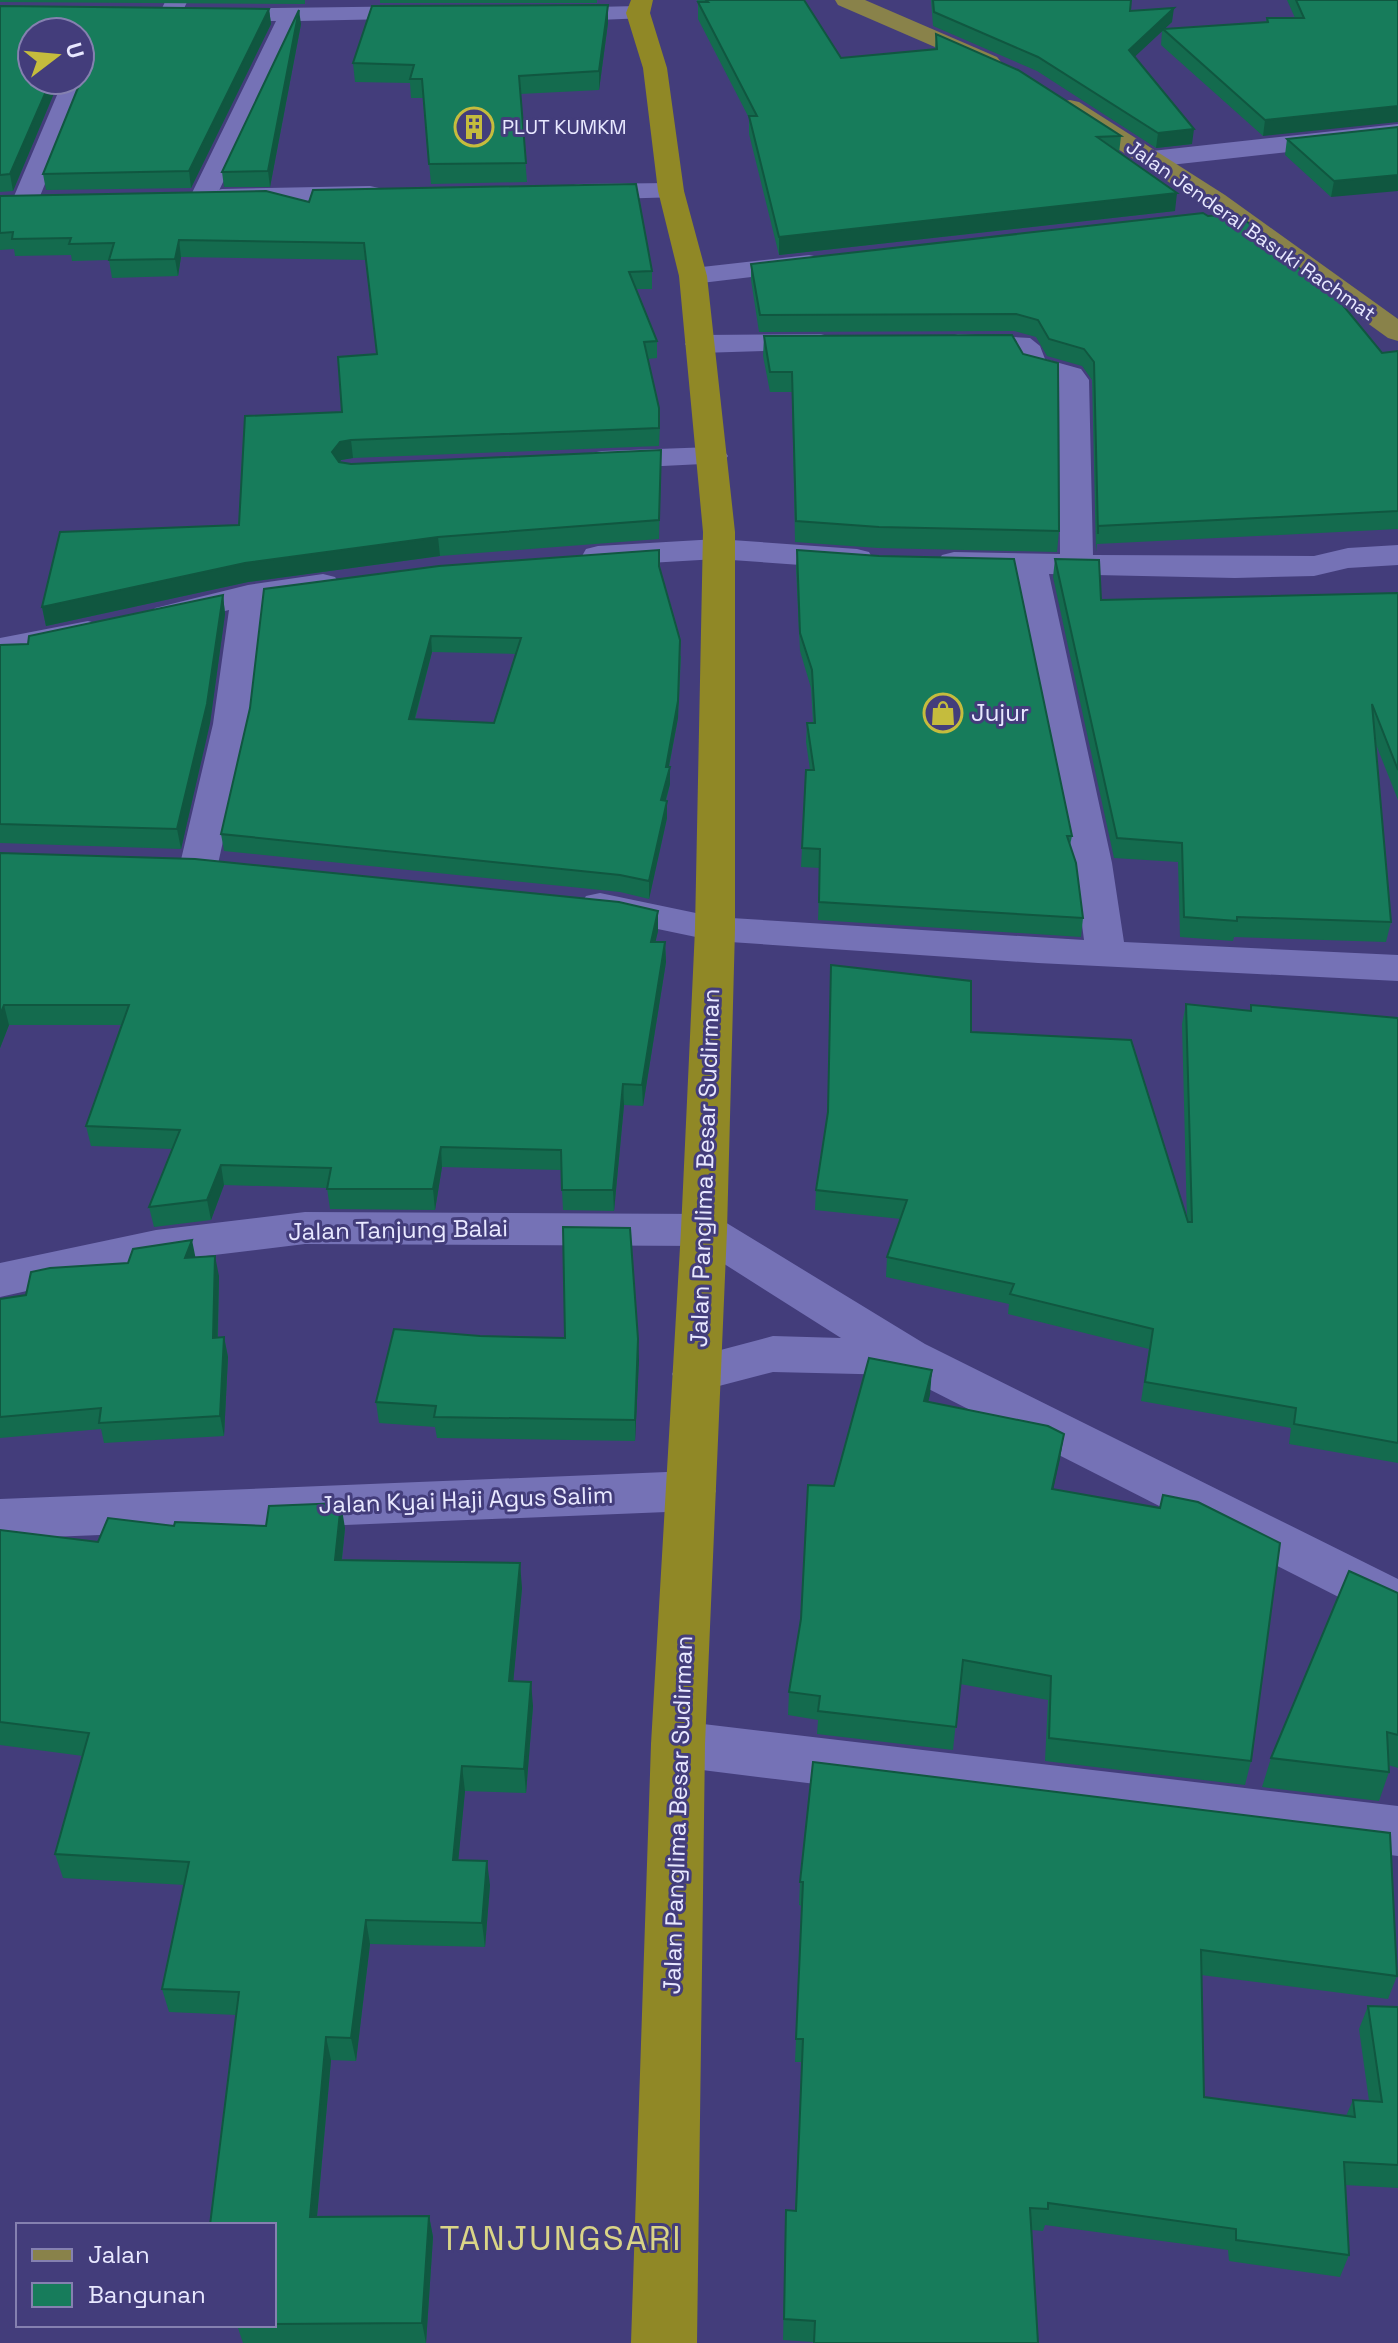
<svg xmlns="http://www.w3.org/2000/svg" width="1398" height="2343" font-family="'Space Grotesk',sans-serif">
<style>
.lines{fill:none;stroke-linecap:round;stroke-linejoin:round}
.minor{fill:#7572b6;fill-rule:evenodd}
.tertiary{fill:#7572b6;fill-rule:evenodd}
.primary{fill:#89824a;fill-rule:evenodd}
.trunk{fill:#908826;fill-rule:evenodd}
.wall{fill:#146b4e;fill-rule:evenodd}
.shaded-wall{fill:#105740}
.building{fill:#177c5b;stroke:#105740;stroke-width:2;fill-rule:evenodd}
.labels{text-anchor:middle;stroke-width:6;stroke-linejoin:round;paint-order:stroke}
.far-poi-label{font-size:20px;fill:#e8e8ff;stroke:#433d7b;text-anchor:start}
.far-street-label{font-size:20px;fill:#e8e8ff;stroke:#433d7b}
.poi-label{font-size:24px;fill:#e8e8ff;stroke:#433d7b;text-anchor:start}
.street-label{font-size:24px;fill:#e8e8ff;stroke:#433d7b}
.near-quarter-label{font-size:34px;letter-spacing:2px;fill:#dad587;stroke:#433d7b}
</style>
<rect width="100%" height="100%" fill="#433d7b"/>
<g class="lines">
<path class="minor" d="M166,0h22l-9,19h-16l-4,-5z
M430,6l8,2 4,5 -4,5 -139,3 -83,176 -4,6h-18l-4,-6 86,-176h-66l-8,-2 -4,-5 4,-5z
M638,6l8,2 4,5 -4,5 -96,4 -8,-2 -4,-5 4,-5 8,-2z
M72,81l9,2 3,5 -46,113 -4,6h-18l-4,-6 48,-113 3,-5z
M1398,124v16l-246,27 -9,-3 -4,-5 4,-5 9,-3z
M809,255l10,2 4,6 -4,6 -126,15 -10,-2 -4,-6 4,-6 10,-2z
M821,334l10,3 5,6 -5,6 -131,4 -10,-3 -5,-6 5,-6 10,-3z
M958,334l72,4 10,8 5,13 36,10 8,11 4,175 221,1 34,-8 50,-3v20l-50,3 -34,8 -79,2 -186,-4 63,289 12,79 274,13v26l-360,-18 -323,-22 -129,-27 -6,-9 6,-9 14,-3 115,24 369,23 -10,-77 -59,-290 -73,-4 -5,-7 5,-7 12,-3 106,2 -1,-173 -37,-10 -9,-18 -65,-4 -5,-6 5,-6z
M712,447l11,2 5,7 -5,7 -121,6 -11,-2 -5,-7 5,-7 11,-2z
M717,539l140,10 12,3 4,7 -4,7 -12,3 -140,-10 -119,7 -12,-3 -4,-7 4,-7 12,-3z
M323,574l12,3 5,7 -5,7 -71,12 -15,121 -31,140 -5,8 -14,4 -14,-4 -5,-8 33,-140 16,-114 -62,15 -12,-3 -5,-7 5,-7 93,-23z
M88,621l12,3 5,7 -5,7 -100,20v-20z
M305,1212l399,2 16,5 7,11 -7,11 -16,5 -399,-2 -149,18 -156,35v-34l156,-33z
M678,1721l720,85v50l-720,-89 -19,-7 -8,-16 8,-16z"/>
<path class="tertiary" d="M671,183l9,2 4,6 -4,6 -102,3 -9,-2 -4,-6 4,-6 9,-2z
M370,186l9,2 4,6 -4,6 -157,5 -9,-2 -4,-6 4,-6 9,-2z
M704,1214l16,5 205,125 473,235v45l-18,-6 -479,-243 -128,-3 -77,20 -17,-5 -7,-13 7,-13 94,-25 68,2 -153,-97 -7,-11 7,-11z
M691,1471l18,6 7,14 -7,14 -18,6 -691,28v-40z"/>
<path class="primary" d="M835,0h30l132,57 4,5 -4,5h-16l-143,-62z
M1070,100l9,2 146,93 173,124v22l-10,-3 -181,-131 -146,-95 -3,-5 3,-5z"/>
<path class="trunk" d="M631,0h22l-3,13 17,55 17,123 23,85 28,256v397l-8,301 -22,514 -8,599h-66l20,-599 30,-514 14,-301 8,-397 -24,-256 -21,-85 -15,-123 -17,-55z"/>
</g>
<path class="wall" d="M0,0h305v4l-305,-2z
M380,0h217v3h-217z
M697,0h107l37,58 94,-9 1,-15 185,102 -2,17 56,58 -396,44 -30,-121v-16l-51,-99v-17z
M931,0h200l-1,11 42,11 -8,7 102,-7 1,-4h28l-8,-18h111l-135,136 -102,-91 1,-14 -28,26 58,87 -36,4 -119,-77 -104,-45z
M0,6l269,3 2,15 -80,164 -145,2 -3,-16 38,-94h-1v-48l-48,48h31l-6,6 -44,105 -13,1z
M608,23l-9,67 -79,4 7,88 -96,2 -8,-86h-12l-1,-15 -55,-1 -2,-19z
M301,24l-31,163h-46l-2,-15z
M1398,127l-67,70 -46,-42 2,-16z
M0,196l309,6 343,69v18h-16l21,52v17l-9,1 12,67 -1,20 -306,12 -12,2 -1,2 11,2 310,5 -2,70 -219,17 -192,26 -202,44 -4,-19 197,-82 103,-113 35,-58 -11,-94 -185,-3 -3,19 -66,2 -3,-18 -37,1 -1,-6 -56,1 -1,-7 -14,1z
M751,264l563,21 68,68 16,-2v178l-301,15 -1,8 -4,-172 -10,-14 -35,-10 -11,-19 -22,-6 -255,1 -8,-52z
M764,336l295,195 -2,21 -179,-4 -83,-6 -3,-150h-22l-7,-36z
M797,550l275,286 -2,9 13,73 -2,19 -263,-17 2,-52 -19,-1 5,-97h4l-4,-28 1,-19h6l-2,-35 -11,-37 -4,-83z
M1055,559l46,41 297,-7v207l-23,-58 16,180 -5,20 -152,-5 -1,4 -53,-4 -2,-75 -64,-4 -61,-281z
M264,589l417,67 -3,62 -9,49 1,17 -4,17h1v17l-18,81 -29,-7 -396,-41 -3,-17 29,-126zM432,652l84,2 -22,69 -79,-3z
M223,595l2,19 -15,109 -29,126 -181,-6v-198l28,-1z
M0,853l658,58v20l-3,11h10l1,20 -23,144 -19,-1 -10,106 -51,-1 -2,-40 -119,-3 -7,43 -105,-1 -3,-21 -103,-3 -13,35 -57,7 -5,-20 23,-58 -81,-3 -5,-20 35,-101h-112l-9,23z
M1186,1004l64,7 1,-6 147,13v445l-109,-19 2,-16 -150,-27 8,-52 -141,-35 1,-10 -123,-27 1,-20 14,-38 -86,-9 1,-20 155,-158 216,189 -5,-197z
M195,1257l24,19 -1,61h6l4,20 -4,79 -120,7 -3,-14 -101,9v-139l26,-4 102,-32z
M639,1360l-4,81 -198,-3 -2,-11 -56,-4 -3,-21z
M932,1370l-4,32 136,32 -11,55 198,272 -6,24 -200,-24 3,-61 -88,-16 -7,66 -136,-16 1,-14 -30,-5 1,-23 45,-206z
M174,1526h92l79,2 -3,32 180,28 -9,94 20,24 -7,87 -61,-2 -7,70 32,24 -5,62 -115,-3 -14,117 -25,-1 -14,157 112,-1 4,21 -7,106h-183l-6,-18h37v-100l-37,-210 -68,-3 -7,-23 23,-104 -122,-7 -8,-24 28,-98 -83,-11v-215l98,12z
M1398,1593v175l-10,-3 1,7 -10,29 -117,-14 9,-29z
M800,1882l597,94 -9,23 -187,-24 3,122 142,19 7,-16 16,1 -10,-72 9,-23 30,1v181l-53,-3 4,70 -9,22 -111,-16 -1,-11 -183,-25 -2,6 -11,-1 6,113h-225v-1l-30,-2 3,-130 9,1 7,-149h-7l7,-156 -3,-1z"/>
<path class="shaded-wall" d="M608,5v18l-9,67v-19z
M1174,8l-2,14 -45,42 2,-14z
M269,9l2,15 -80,164 -2,-17z
M299,10l2,14 -31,163 -2,-16z
M51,80h12l-6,6 -44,105 -3,-17z
M1398,106v16l-135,14 2,-16z
M1194,129l-2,15 -36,4 2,-15z
M1398,175v16l-67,6 3,-16z
M1177,193l-2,18 -396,44v-18z
M179,240l2,17 -3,19 -3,-17z
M351,440l2,18 -12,2 -7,10 -2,-18 8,-10z
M438,537l2,19 -192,26 -202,44 -4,-19 203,-44z
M223,595l2,19 -15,109 -29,126 -4,-20z
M431,636l1,16 -22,84 -1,-17z
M680,640l-2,78 -11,58 3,-9v17l-9,33v-17z
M667,801v17l-18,81v-18z
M658,911v20l-7,30v-19z
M665,942l1,20 -23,144 -1,-21z
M4,1005l5,20 -9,23v-33z
M623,1084l1,21 -10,106 -1,-21z
M441,1147l1,20 -7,43 -2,-21z
M221,1165l3,20 -13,35 -4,-20z
M192,1240l4,20 -11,-2z
M215,1256l4,20 -2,82 -4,-20z
M224,1337l4,20 -4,79 -4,-20z
M638,1339l1,21 -4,81v-21z
M932,1370l-2,25 -8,30 2,-24z
M1064,1434l-4,25 -12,54 4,-24z
M341,1503l4,25 -6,57 -4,-25z
M520,1563l2,25 -11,118 -2,-25z
M531,1682l2,24 -7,87 -2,-24z
M462,1766l3,25 -9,93 -3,-24z
M487,1861l3,24 -5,62 -3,-24z
M366,1920l4,24 -14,117 -5,-23z
M326,2037l5,23 -16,178 -5,-21z
M429,2216l4,21 -7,106 -4,-20z"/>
<path class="building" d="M706,0h98l37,58 96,-9 -1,-15 82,36 103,66 -24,1 80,56 -398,44 -30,-121h8l-59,-114h10z
M933,0h198l-1,11 44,-3 -45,42 65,79 -36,4 -120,-76 -104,-45z
M1296,0h102v106l-133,14 -102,-91 105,-7 -1,-4h37z
M608,5l-9,66 -80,5 7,87 -97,1 -7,-85h-12l4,-14 -61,-2 19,-57z
M0,6l269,3 -80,162 -146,3 41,-101 -4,-7v-34h-48v48h19l-41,94 -10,1z
M299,10l-31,161 -46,1z
M1398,127v48l-64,6 -47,-42z
M636,184l16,87 -23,1 28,69 -13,1 15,66v20l-308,12 -11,2 -8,10 7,10 12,2 310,-14 -2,70 -221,17 -193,26 -203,44 18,-75 179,-7 6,-109 97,-4 -4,-55 39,-3 -13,-111 -185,-3 -4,19 -66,1 5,-17 -45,1 2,-6 -59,1 1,-7 -13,1v-37l266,-5 43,11 4,-12z
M1203,213l5,3 28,-2 41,29 37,42 9,-1 14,14 45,55 16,-2v160l-300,15v8l-4,-172 -10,-13 -35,-10 -11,-19 -22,-6 -256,1 -9,-51z
M1012,335l11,19 35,9 1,168 -180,-4 -83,-6 -4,-149h-22l-6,-36z
M659,550v16l21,74 -2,61 -12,66h4l-9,33 6,1 -18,80 -29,-6 -399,-41 29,-126 14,-119 175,-23zM431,636l90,2 -27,85 -85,-4z
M797,550l82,6 135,3 58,277h-5l9,27 7,55 -264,-16 1,-53 -18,-1 4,-78h8l-7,-47h8l-3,-53 -12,-37z
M1055,559l44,1 2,40 297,-7v177l-26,-66 19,218 -154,-5v4l-53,-4 -2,-74 -65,-5z
M223,595l-16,109 -30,125 -177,-5v-179l28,-1 1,-8z
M0,853l195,6 424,43 39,9 -7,31h14l-23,143 -19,-1 -10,106h-51l-1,-40 -120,-3 -8,42h-106l4,-21 -110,-3 -14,35 -58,7 31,-77 -94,-4 43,-121h-125l-4,10z
M831,965l140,16v51l160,8 57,182h4l-6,-218 65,7v-6l147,13v425l-104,-19 2,-16 -151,-26 8,-53 -143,-35 4,-10 -127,-27 20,-57 -91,-10 12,-78z
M563,1227l67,1 8,111 -3,81 -201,-3 2,-11 -60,-4 18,-73 86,7 85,2z
M192,1240l-7,18 30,-2 -2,82 11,-1 -4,79 -121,7 2,-15 -101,9v-118l26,-4 5,-23 19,-4 78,-5 5,-14z
M869,1358l63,12 -8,31 124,25 16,8 -12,55 108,19 3,-13 35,7 82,41 -29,218 -202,-23 2,-62 -88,-16 -7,67 -138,-16 2,-15 -31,-4 12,-73 7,-134 26,1z
M341,1503l-6,57 185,3 -11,118 22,1 -7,87 -62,-3 -9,94 34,1 -5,62 -116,-3 -15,118 -25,-1 -16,180 119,-1 -7,107 -148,1v-99h-64l29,-233 -77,-3 27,-127 -134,-8 34,-121 -89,-11v-192l98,12 10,-24 66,8 1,-4 91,4 3,-20z
M1349,1571l49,22v142l-11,-3 2,40 -118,-14z
M813,1762l577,71 7,143 -196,-26 3,147 151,20 -2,-17 29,2 -14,-96 30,1v158l-54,-3 5,93 -113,-15v-11l-188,-26v6l-18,-1 8,135h-224l1,-22 -31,-2 2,-109 10,1 7,-172h-7l7,-157h-3z"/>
<defs>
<symbol id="building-ring" viewBox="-11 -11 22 22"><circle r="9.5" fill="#433d7b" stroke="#c5bc3d" stroke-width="1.5"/><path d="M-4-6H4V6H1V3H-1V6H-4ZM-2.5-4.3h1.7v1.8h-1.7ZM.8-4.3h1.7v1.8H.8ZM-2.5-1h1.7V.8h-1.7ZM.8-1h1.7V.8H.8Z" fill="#c5bc3d"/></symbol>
<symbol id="shop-ring" viewBox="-11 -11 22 22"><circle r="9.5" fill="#433d7b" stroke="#c5bc3d" stroke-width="1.5"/><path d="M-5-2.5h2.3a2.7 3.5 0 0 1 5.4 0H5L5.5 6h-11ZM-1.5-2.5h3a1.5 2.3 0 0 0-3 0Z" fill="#c5bc3d"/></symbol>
</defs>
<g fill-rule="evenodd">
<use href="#building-ring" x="452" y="105" width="44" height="44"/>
<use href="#shop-ring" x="921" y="691" width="44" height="44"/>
</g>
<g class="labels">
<g class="far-poi-label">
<text x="502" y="134">PLUT KUMKM</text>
</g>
<g class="far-street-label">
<text transform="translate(1251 230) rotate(35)" y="7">Jalan Jenderal Basuki Rachmat</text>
</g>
<g class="poi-label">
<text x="971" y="721">Jujur</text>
</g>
<g class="street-label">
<text transform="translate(705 1168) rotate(-88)" y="8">Jalan Panglima Besar Sudirman</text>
<text transform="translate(398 1230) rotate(-1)" y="8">Jalan Tanjung Balai</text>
<text transform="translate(466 1500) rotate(-2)" y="8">Jalan Kyai Haji Agus Salim</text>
<text transform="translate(678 1815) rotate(-88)" y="8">Jalan Panglima Besar Sudirman</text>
</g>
<g class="near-quarter-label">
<text x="561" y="2250">TANJUNGSARI</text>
</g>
</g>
<rect x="16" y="2223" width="260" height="104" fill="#433d7b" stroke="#8581b0" stroke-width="2"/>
<rect x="32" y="2249" width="40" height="12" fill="#89824a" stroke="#8581b0" stroke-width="2"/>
<text x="88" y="2263" font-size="24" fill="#e8e8ff">Jalan</text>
<rect x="32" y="2283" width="40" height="24" fill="#177c5b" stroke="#8581b0" stroke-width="2"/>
<text x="88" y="2303" font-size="24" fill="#e8e8ff">Bangunan</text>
<g transform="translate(56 56) rotate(74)"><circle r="38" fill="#433d7b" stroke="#8581b0" stroke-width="2"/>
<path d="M0-6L14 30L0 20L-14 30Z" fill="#c5bc3d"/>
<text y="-12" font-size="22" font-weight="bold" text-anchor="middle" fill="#e8e8ff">U</text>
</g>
</svg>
